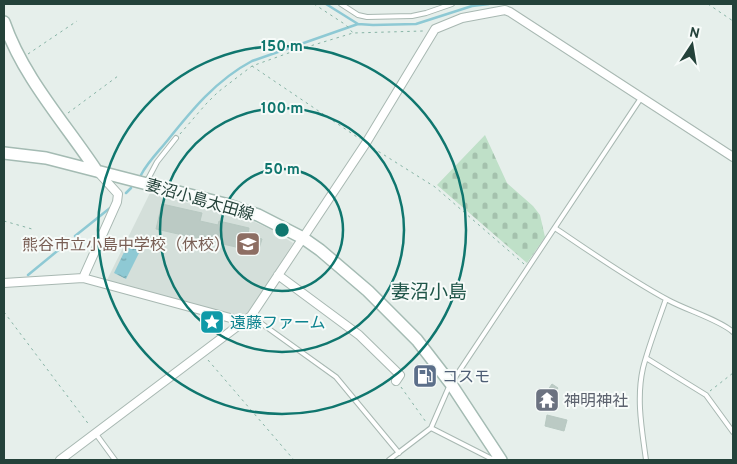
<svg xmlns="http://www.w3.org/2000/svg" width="737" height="464" font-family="Overpass,'Noto Sans JP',sans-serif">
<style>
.built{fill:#d4dfda}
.cemetery{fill:url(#cemetery-stones)}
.water{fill:url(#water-ripples)}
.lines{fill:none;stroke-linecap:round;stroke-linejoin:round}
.stream{stroke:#8ec9d4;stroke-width:2.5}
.building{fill:#bbcac4;stroke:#b8c9c2}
.lane-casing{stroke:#a8b8b2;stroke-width:6}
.street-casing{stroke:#a8b8b2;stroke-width:10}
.secondary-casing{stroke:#a4bbb3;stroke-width:14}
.path{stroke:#86b3a5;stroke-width:1;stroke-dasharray:2.5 4;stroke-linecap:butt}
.lane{stroke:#fff;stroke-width:4}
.street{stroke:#fff;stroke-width:8}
.secondary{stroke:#fff;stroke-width:11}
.ring{fill:none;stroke:#0f766e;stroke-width:2.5}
.labels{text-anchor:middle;stroke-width:4;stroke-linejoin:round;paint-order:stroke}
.street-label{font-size:16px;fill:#24423a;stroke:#f7fbf9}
.education-label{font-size:16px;fill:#785e54;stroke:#f7fbf9;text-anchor:end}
.culture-label{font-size:16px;fill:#0d838f;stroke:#f7fbf9;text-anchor:start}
.service-label{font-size:16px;fill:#4e5e75;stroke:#f7fbf9;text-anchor:start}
.worship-label{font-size:16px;fill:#5b616d;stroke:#f7fbf9;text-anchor:start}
.quarter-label{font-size:19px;fill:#1f5548;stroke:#f7fbf9}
.centre{fill:#0f766e;stroke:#f7fbf9;stroke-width:2.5}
.ring-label{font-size:15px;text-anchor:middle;font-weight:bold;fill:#0f766e;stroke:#f7fbf9;stroke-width:4;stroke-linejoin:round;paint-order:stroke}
</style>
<defs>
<pattern id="cemetery-stones" width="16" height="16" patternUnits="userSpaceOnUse" patternTransform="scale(1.25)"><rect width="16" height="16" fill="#bfe0c8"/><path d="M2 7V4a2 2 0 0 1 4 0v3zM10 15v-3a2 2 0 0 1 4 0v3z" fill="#a4c1ad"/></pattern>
<pattern id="water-ripples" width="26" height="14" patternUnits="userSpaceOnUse" patternTransform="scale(1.25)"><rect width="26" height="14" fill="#8ec9d4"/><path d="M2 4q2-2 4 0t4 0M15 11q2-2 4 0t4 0" fill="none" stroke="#74a5ad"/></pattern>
</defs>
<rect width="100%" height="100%" fill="#e6efeb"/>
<path class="built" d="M150,193l98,26 26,12 19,12 -44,70 -7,4 -135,-37z"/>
<path class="cemetery" d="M485,135l22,48 26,23 7,9 5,22 -18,26 -90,-78z"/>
<path class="water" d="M128,244l12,7 -14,28 -12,-6z"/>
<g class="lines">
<path class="stream" d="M326,4l32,20 15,1 43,-1 56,-18 17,-2
M141,175c6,-12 17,-23 26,-34 24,-30 49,-61 85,-80l106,-37
M126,193l5,-5
M75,236l35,-28
M28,275l39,-32"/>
</g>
<path class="building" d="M162,204l40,9 -2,8 18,4 1,-4 30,7 -1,7 14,4 -4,13 -102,-23z
M552,384l6,4 -7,11 2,1 -3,7 -9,-7z
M547,415l20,5 -3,11 -19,-5z"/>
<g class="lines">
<defs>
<path id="lane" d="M341,4l17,11 9,2 45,-1 14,-3 26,-9
M147,181l10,-19 19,-24
M555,228c37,25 74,51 113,72 18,10 52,20 65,32
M251,316l85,61 63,76
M646,358l60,37 27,37
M431,428l61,31h6
M96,434l19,26
M389,460l42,-32 17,-39 8,-13 185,-278
M646,460c-4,-30 -10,-61 -3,-92 6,-23 15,-46 23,-69"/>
<path id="street" d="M278,275l81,60 41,40 -4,6
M83,278l34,-76 1,-8 -20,-22
M4,283l79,-5 162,44
M60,460l191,-144 115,-173 69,-114 27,-11 43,-8 5,2 223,145"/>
<path id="secondary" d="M4,22c19,55 60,100 92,148
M4,153l42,5 179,46 33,11 45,23 17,12 48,41 49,49 34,44 50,76"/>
</defs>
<use href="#lane" class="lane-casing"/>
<use href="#street" class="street-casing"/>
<use href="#secondary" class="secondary-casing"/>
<path class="path" d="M314,4l32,21 7,8
M708,4l25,17
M28,54l49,-33
M252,66l108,73
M68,113l50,-37
M180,134l26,-30 12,-12 34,-26 45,-16 56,-17 70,-2
M373,148l62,39 89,77
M4,221l28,8
M4,312l86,114
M208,360l86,100
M401,387l25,35
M710,391l23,-18"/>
<use href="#lane" class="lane"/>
<use href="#street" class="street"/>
<use href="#secondary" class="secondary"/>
</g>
<g class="ring">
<circle cx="282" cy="230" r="61"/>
<circle cx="282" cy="230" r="122"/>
<circle cx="282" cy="230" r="184"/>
</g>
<defs>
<symbol id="school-square" viewBox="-11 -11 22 22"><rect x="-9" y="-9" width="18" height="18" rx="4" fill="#8d6e63" stroke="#f7fbf9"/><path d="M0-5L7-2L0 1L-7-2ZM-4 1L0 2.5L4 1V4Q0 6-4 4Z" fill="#fff"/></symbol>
<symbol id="sight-square" viewBox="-11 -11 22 22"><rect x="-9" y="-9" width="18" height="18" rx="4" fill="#0f9aa8" stroke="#f7fbf9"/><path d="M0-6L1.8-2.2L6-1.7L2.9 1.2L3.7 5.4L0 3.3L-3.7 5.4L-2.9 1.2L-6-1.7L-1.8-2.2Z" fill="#fff"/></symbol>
<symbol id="fuel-square" viewBox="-11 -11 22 22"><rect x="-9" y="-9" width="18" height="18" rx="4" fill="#5c6f8a" stroke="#f7fbf9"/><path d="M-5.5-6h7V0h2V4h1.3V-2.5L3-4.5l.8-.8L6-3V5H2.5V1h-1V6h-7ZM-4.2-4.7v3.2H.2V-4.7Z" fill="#fff"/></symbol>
<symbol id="temple-square" viewBox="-11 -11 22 22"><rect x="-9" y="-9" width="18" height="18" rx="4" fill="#6b7280" stroke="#f7fbf9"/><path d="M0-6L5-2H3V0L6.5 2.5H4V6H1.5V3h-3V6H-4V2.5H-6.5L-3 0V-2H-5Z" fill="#fff"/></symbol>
</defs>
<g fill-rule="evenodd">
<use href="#school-square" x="234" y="230" width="28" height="28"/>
<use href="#sight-square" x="198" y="308" width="28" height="28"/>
<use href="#fuel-square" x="411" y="362" width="28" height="28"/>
<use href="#temple-square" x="533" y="386" width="28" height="28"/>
</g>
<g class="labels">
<g class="street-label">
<text transform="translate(200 199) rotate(16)" y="6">妻沼小島太田線</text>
</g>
<g class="education-label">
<text x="230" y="250">熊谷市立小島中学校（休校）</text>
</g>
<g class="culture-label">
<text x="230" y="328">遠藤ファーム</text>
</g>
<g class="service-label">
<text x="442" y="382">コスモ</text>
</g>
<g class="worship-label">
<text x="564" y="406">神明神社</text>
</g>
<g class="quarter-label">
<text x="429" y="298">妻沼小島</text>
</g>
</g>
<circle cx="282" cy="230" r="8" class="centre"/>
<g class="ring-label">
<text x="282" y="51">150 m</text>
<text x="282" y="113">100 m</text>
<text x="282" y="174">50 m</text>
</g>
<rect width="737" height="464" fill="none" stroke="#24423a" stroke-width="10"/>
<g transform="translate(692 45) rotate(12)" stroke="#f7fbf9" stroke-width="4" paint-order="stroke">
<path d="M0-4L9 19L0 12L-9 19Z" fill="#24423a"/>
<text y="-8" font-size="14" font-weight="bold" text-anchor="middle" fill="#24423a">N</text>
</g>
</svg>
